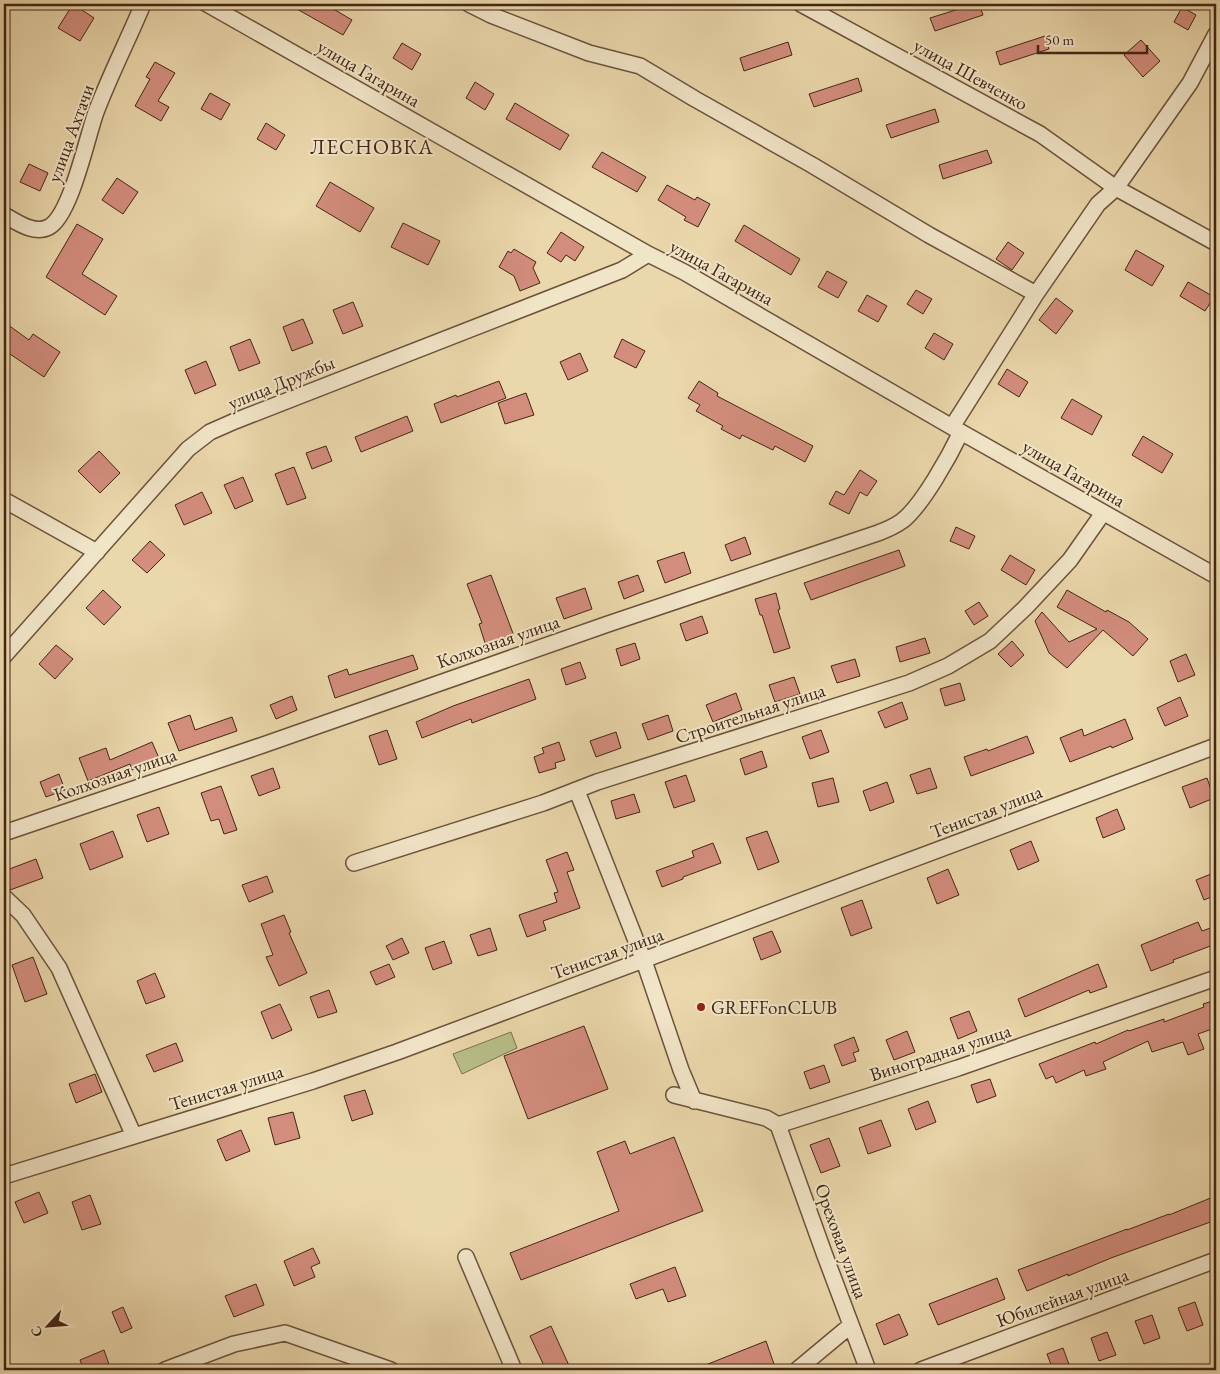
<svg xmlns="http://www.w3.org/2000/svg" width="1220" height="1374" font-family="'EB Garamond',serif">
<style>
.green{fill:#b7be88;stroke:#7c724e}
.building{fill:#d38d7d;stroke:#422614}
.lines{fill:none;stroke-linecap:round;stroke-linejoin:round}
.minor-casing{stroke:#6c523a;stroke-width:18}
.minor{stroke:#f1e5c8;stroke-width:15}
.poi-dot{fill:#8f2418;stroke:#f1e5c8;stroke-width:2}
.labels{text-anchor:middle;stroke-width:4;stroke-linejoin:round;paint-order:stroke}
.street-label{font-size:19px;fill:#422614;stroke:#f1e5c8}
.poi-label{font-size:19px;fill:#422614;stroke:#f1e5c8;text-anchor:start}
.quarter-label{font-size:21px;letter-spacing:1px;fill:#422614;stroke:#f1e5c8}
</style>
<rect width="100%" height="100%" fill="#ead7ab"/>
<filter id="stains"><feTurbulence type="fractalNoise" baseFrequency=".004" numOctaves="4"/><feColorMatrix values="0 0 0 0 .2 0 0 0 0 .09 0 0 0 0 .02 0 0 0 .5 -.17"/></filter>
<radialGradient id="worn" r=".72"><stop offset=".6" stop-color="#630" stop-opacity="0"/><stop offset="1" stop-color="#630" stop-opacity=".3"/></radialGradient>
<path class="green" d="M511,1032l6,16 -55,26 -9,-20z"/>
<path class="building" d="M73,4l21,14 -14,23 -22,-13z
M288,4h37l27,16 -9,15z
M975,4h4l4,11 -48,16 -5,-13z
M1182,7l14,8 -8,15 -14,-8z
M1045,36l4,13 -49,16 -4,-13z
M1141,40l19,21 -17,16 -19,-22z
M788,42l4,13 -48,16 -4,-13z
M402,43l19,11 -9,16 -19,-12z
M155,62l20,11 -17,28 11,6 -8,14 -26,-15 15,-27 -4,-2z
M858,78l4,13 -48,16 -5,-13z
M475,82l19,12 -9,16 -19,-12z
M210,93l20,11 -9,16 -20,-11z
M515,103l54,32 -9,15 -54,-31z
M935,109l4,13 -48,16 -5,-13z
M266,123l19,12 -9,15 -19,-11z
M987,150l5,13 -49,16 -4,-14z
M602,152l44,25 -9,15 -45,-25z
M29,164l19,9 -8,18 -20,-9z
M117,178l21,14 -15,22 -21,-14z
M330,182l44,26 -14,24 -44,-26z
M667,185l28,15 2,-3 13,7 -12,23 -14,-7 2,-3 -28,-17z
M403,223l37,18 -12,24 -37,-18z
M77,224l26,15 -21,35 35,22 -12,19 -59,-38z
M744,225l56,34 -9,16 -56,-34z
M561,232l23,15 -9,14 -9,-6 -5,7 -14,-9z
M1008,242l16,11 -12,17 -16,-11z
M514,249l22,13 -3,6 7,15 -20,8 -6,-15 -15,-9 9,-16 3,2z
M1136,250l28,16 -12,20 -27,-16z
M827,271l20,11 -9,16 -20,-11z
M1188,282l26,15 -9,14 -25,-15z
M916,290l16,9 -9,15 -16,-10z
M867,295l20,11 -9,16 -20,-11z
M1056,298l17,13 -17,23 -17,-14z
M353,302l10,24 -20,8 -10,-24z
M303,319l10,24 -21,8 -9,-24z
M4,322l25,18 4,-6 27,18 -16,25 -40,-27z
M934,333l19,11 -9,16 -19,-12z
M250,339l10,24 -21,8 -9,-24z
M622,339l23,12 -9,17 -22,-11z
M580,353l8,18 -20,9 -8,-18z
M206,361l10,24 -21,9 -10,-24z
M1007,369l21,13 -9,15 -21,-13z
M499,381l7,17 -65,25 -7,-19 22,-9 1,2z
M699,381l19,12 -1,3 96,50 -8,16 -30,-16 -2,4 -31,-15 -2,4 -19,-10 2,-3 -27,-15 4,-6 -12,-7z
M526,393l8,22 -29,9 -7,-21z
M1072,399l30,17 -10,19 -31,-17z
M407,416l6,15 -52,21 -6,-15z
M1143,436l30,18 -11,19 -30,-18z
M326,446l6,15 -20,8 -6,-16z
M99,451l21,22 -20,20 -22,-22z
M294,467l12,31 -19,7 -12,-31z
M860,470l17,11 -10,15 -7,-4 -11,22 -20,-10 7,-13 8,4z
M243,477l10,24 -18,8 -11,-24z
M202,492l10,21 -28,12 -9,-20z
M956,527l19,9 -6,13 -19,-8z
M745,537l6,17 -20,7 -6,-16z
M150,541l15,14 -18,18 -15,-13z
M899,550l6,16 -94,34 -7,-17z
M684,552l7,21 -26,10 -8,-22z
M1010,555l25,15 -9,15 -25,-15z
M491,575l23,61 -28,10 -7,-22 3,-1 -15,-39z
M638,575l6,16 -20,8 -6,-17z
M585,588l7,21 -28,10 -8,-21z
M103,590l18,17 -17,18 -18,-17z
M1067,590l39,22 1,-2 22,12 19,17 -15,17 -30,-26 -36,38 -18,-15 -14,-32 7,-9 27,30 28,-13 -40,-22z
M776,593l4,16 -2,1 12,38 -16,5 -12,-38h-2l-5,-16z
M979,602l9,14 -14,9 -9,-14z
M702,616l6,17 -22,8 -6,-17z
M925,638l5,15 -30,9 -4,-15z
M1012,641l12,14 -13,12 -13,-13z
M635,643l5,16 -19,7 -5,-17z
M56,645l17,14 -18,20 -16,-15z
M1186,654l9,21 -17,7 -8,-21z
M413,655l5,14 -83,29 -7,-22 19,-7 2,6z
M855,659l5,17 -23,7 -6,-17z
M580,662l6,16 -20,7 -5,-16z
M794,677l6,17 -25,8 -6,-17z
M529,679l7,20 -64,24 -1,-4 -49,19 -6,-16 37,-16z
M960,683l5,17 -20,6 -5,-17z
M736,693l6,17 -29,12 -7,-17z
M292,696l5,14 -21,9 -6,-14z
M1180,697l8,19 -23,10 -8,-18z
M902,702l6,17 -23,9 -7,-16z
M190,715l5,15 37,-13 5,14 -58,20 -11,-28z
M668,715l5,16 -25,9 -6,-16z
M1125,719l8,20 -21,9 -1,-2 -41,16 -10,-24 22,-9 2,7z
M387,730l10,29 -18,6 -10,-29z
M821,730l8,22 -19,7 -8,-22z
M616,732l5,16 -25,9 -6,-16z
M1027,736l7,17 -63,23 -7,-19 23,-8 1,2z
M152,742l7,16 -27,12 -2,-6 -42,17 -9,-23 27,-10 4,12z
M559,742l6,18 -10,3 1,5 -17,5 -5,-16 10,-4 -2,-5z
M762,751l5,16 -22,8 -5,-16z
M273,768l7,20 -21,8 -8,-20z
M930,768l7,20 -20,6 -7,-19z
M59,774l6,16 -19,7 -6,-15z
M686,775l9,26 -21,7 -9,-26z
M833,778l6,24 -21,5 -6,-24z
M1207,778l7,20 -24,10 -8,-21z
M887,782l7,20 -24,9 -7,-20z
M221,786l16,44 -13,4 -5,-15 -8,2 -10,-28z
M634,794l6,18 -24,7 -5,-18z
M159,807l10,27 -22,8 -10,-27z
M1117,809l8,20 -22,9 -7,-20z
M113,831l10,26 -33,13 -10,-26z
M767,831l12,31 -21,8 -12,-32z
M1031,841l8,20 -21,9 -8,-20z
M713,843l8,20 -38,14v2l-21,8 -6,-16 38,-14 -2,-6z
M567,852l7,18 -7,2 13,36 -37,13 3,9 -19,7 -8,-22 38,-13 -3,-9 4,-1 -12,-32z
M36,859l7,19 -33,12 -6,-2v-17z
M948,869l11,26 -22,9 -10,-26z
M1216,872v23l-12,5 -8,-20z
M267,876l6,16 -24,10 -7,-17z
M862,900l10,28 -21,8 -10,-28z
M284,915l7,17 -2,1 18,40 -28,13 -13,-29 7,-2 -12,-31z
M1198,922l4,9 14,-5v18l-43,16 1,2 -23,9 -10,-26z
M490,928l7,22 -19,6 -8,-21z
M772,931l9,21 -20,8 -8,-22z
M402,938l7,15 -16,7 -7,-14z
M444,941l8,22 -19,7 -8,-22z
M33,957l14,37 -22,8 -13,-37z
M389,964l6,13 -19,8 -6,-13z
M1098,964l9,23 -17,6 -1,-3 -64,27 -7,-18z
M155,973l10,24 -19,7 -9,-23z
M329,990l8,22 -19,6 -8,-21z
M1216,1000v36h-2l-2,-7 -14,5 6,15 -16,6 -5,-13 -31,10 -4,-11 -45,21 3,7 -20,7 -2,-6 -28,13 -3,-7 -7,3 -7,-15 56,-22 1,2 32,-14 1,1 35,-12v3l40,-15 -1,-3z
M280,1004l12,26 -20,9 -11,-27z
M969,1011l8,20 -19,8 -8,-21z
M584,1026l24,63 -80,30 -24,-63z
M907,1031l8,21 -21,8 -8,-20z
M854,1037l5,14 -6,2 3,8 -14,5 -8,-21z
M176,1043l7,18 -29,11 -8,-17z
M824,1065l6,17 -20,7 -6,-17z
M95,1074l7,18 -26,11 -7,-19z
M990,1079l6,17 -19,7 -6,-18z
M365,1090l8,24 -21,7 -8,-25z
M928,1101l8,21 -20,8 -8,-21z
M293,1112l7,26 -25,7 -7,-27z
M881,1120l10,26 -23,8 -9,-26z
M241,1130l9,21 -24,10 -9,-21z
M674,1137l29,74 -182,69 -11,-27 109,-42 -22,-59 28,-11 5,13z
M829,1138l11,28 -19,7 -11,-28z
M39,1192l9,21 -24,10 -9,-21z
M90,1195l11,29 -19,6 -10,-28z
M1213,1197l3,9v14l-105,38 -43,18v-2l-41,17 -9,-21 109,-41v1l42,-16v1z
M313,1248l7,15 -9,4 4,10 -21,9 -10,-25z
M675,1267l11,29 -18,6 -5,-13 -27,10 -6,-15z
M997,1278l8,21 -67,26 -9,-21z
M256,1284l8,21 -30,12 -9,-21z
M1195,1302l8,23 -16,6 -9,-23z
M123,1307l9,21 -11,5 -9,-21z
M899,1314l9,21 -24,10 -8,-21z
M1152,1315l8,23 -16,6 -9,-23z
M551,1326l20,44h-25l-16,-34z
M1107,1332l9,23 -17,6 -8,-23z
M766,1341l9,26 -9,3h-73z
M1063,1348l8,22h-18l-6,-16z
M104,1350l7,20h-27l-4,-10z"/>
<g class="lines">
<defs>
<path id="minor" d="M207,4l441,250 36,18 268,155 264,149
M469,4l22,11 98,38 51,13 55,33 117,66 117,70 107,59
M801,4l239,130 76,54 100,55
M4,215c13,7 30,20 45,12 22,-12 38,-90 47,-115 14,-37 32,-72 47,-108
M952,427l84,-133 62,-90 18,-16 74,-105 26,-49
M4,500l93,52
M4,656l184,-207 22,-17 25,-11 387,-151 26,-16
M577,791l67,170 37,109 13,31
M4,833l259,-88 345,-121 270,-91c8,-3 17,-7 24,-12 20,-15 48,-66 59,-89
M354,863l189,-60 54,-21 312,-99 39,-17 42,-25 35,-33 45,-48 33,-47
M4,897l19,18 36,53 75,168
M674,1095l92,23 12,7 180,-57 258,-90
M778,1125l46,128 44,117
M4,1176l309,-95 84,-29 819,-306
M466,1257l48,113
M165,1370l69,-26 51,-11 106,37
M797,1370l54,-45
M921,1370l295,-110"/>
</defs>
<use href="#minor" class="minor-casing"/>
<use href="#minor" class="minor"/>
</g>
<circle class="poi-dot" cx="701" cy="1007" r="5"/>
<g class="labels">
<g class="street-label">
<text transform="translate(369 73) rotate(30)" y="7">улица Гагарина</text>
<text transform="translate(971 74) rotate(29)" y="7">улица Шевченко</text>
<text transform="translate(70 133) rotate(-70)" y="7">улица Ахтачи</text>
<text transform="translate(722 272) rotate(29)" y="7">улица Гагарина</text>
<text transform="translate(281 382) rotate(-22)" y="7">улица Дружбы</text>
<text transform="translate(1074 473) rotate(30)" y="7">улица Гагарина</text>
<text transform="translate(498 641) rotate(-19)" y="7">Колхозная улица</text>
<text transform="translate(750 713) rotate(-18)" y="7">Строительная улица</text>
<text transform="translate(115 774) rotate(-19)" y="7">Колхозная улица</text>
<text transform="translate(986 811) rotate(-21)" y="7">Тенистая улица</text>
<text transform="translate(607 953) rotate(-20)" y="7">Тенистая улица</text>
<text transform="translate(940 1052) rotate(-18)" y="7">Виноградная улица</text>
<text transform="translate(226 1087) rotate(-17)" y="7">Тенистая улица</text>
<text transform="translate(842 1241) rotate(70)" y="7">Ореховая улица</text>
<text transform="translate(1062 1297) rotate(-20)" y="7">Юбилейная улица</text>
</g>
<g class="poi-label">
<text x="711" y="1014">GREFFonCLUB</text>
</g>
<g class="quarter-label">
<text x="372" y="154">ЛЕСНОВКА</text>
</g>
</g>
<rect width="1220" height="1374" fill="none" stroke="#ead7ab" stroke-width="20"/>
<rect x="5" y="5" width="1210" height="1364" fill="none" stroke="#422614" stroke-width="2.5"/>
<rect x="10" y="10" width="1200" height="1354" fill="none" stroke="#422614"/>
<g transform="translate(48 1326) rotate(244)" stroke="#f1e5c8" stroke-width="4" paint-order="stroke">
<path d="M0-4L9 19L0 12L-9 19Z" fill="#422614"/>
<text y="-8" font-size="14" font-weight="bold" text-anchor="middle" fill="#422614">С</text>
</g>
<path d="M1038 45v8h109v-8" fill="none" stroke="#422614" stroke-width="2.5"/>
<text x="1045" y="45" font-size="15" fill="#422614" stroke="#f1e5c8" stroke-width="4" paint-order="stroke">50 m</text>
<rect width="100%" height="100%" filter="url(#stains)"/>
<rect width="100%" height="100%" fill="url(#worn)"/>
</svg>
